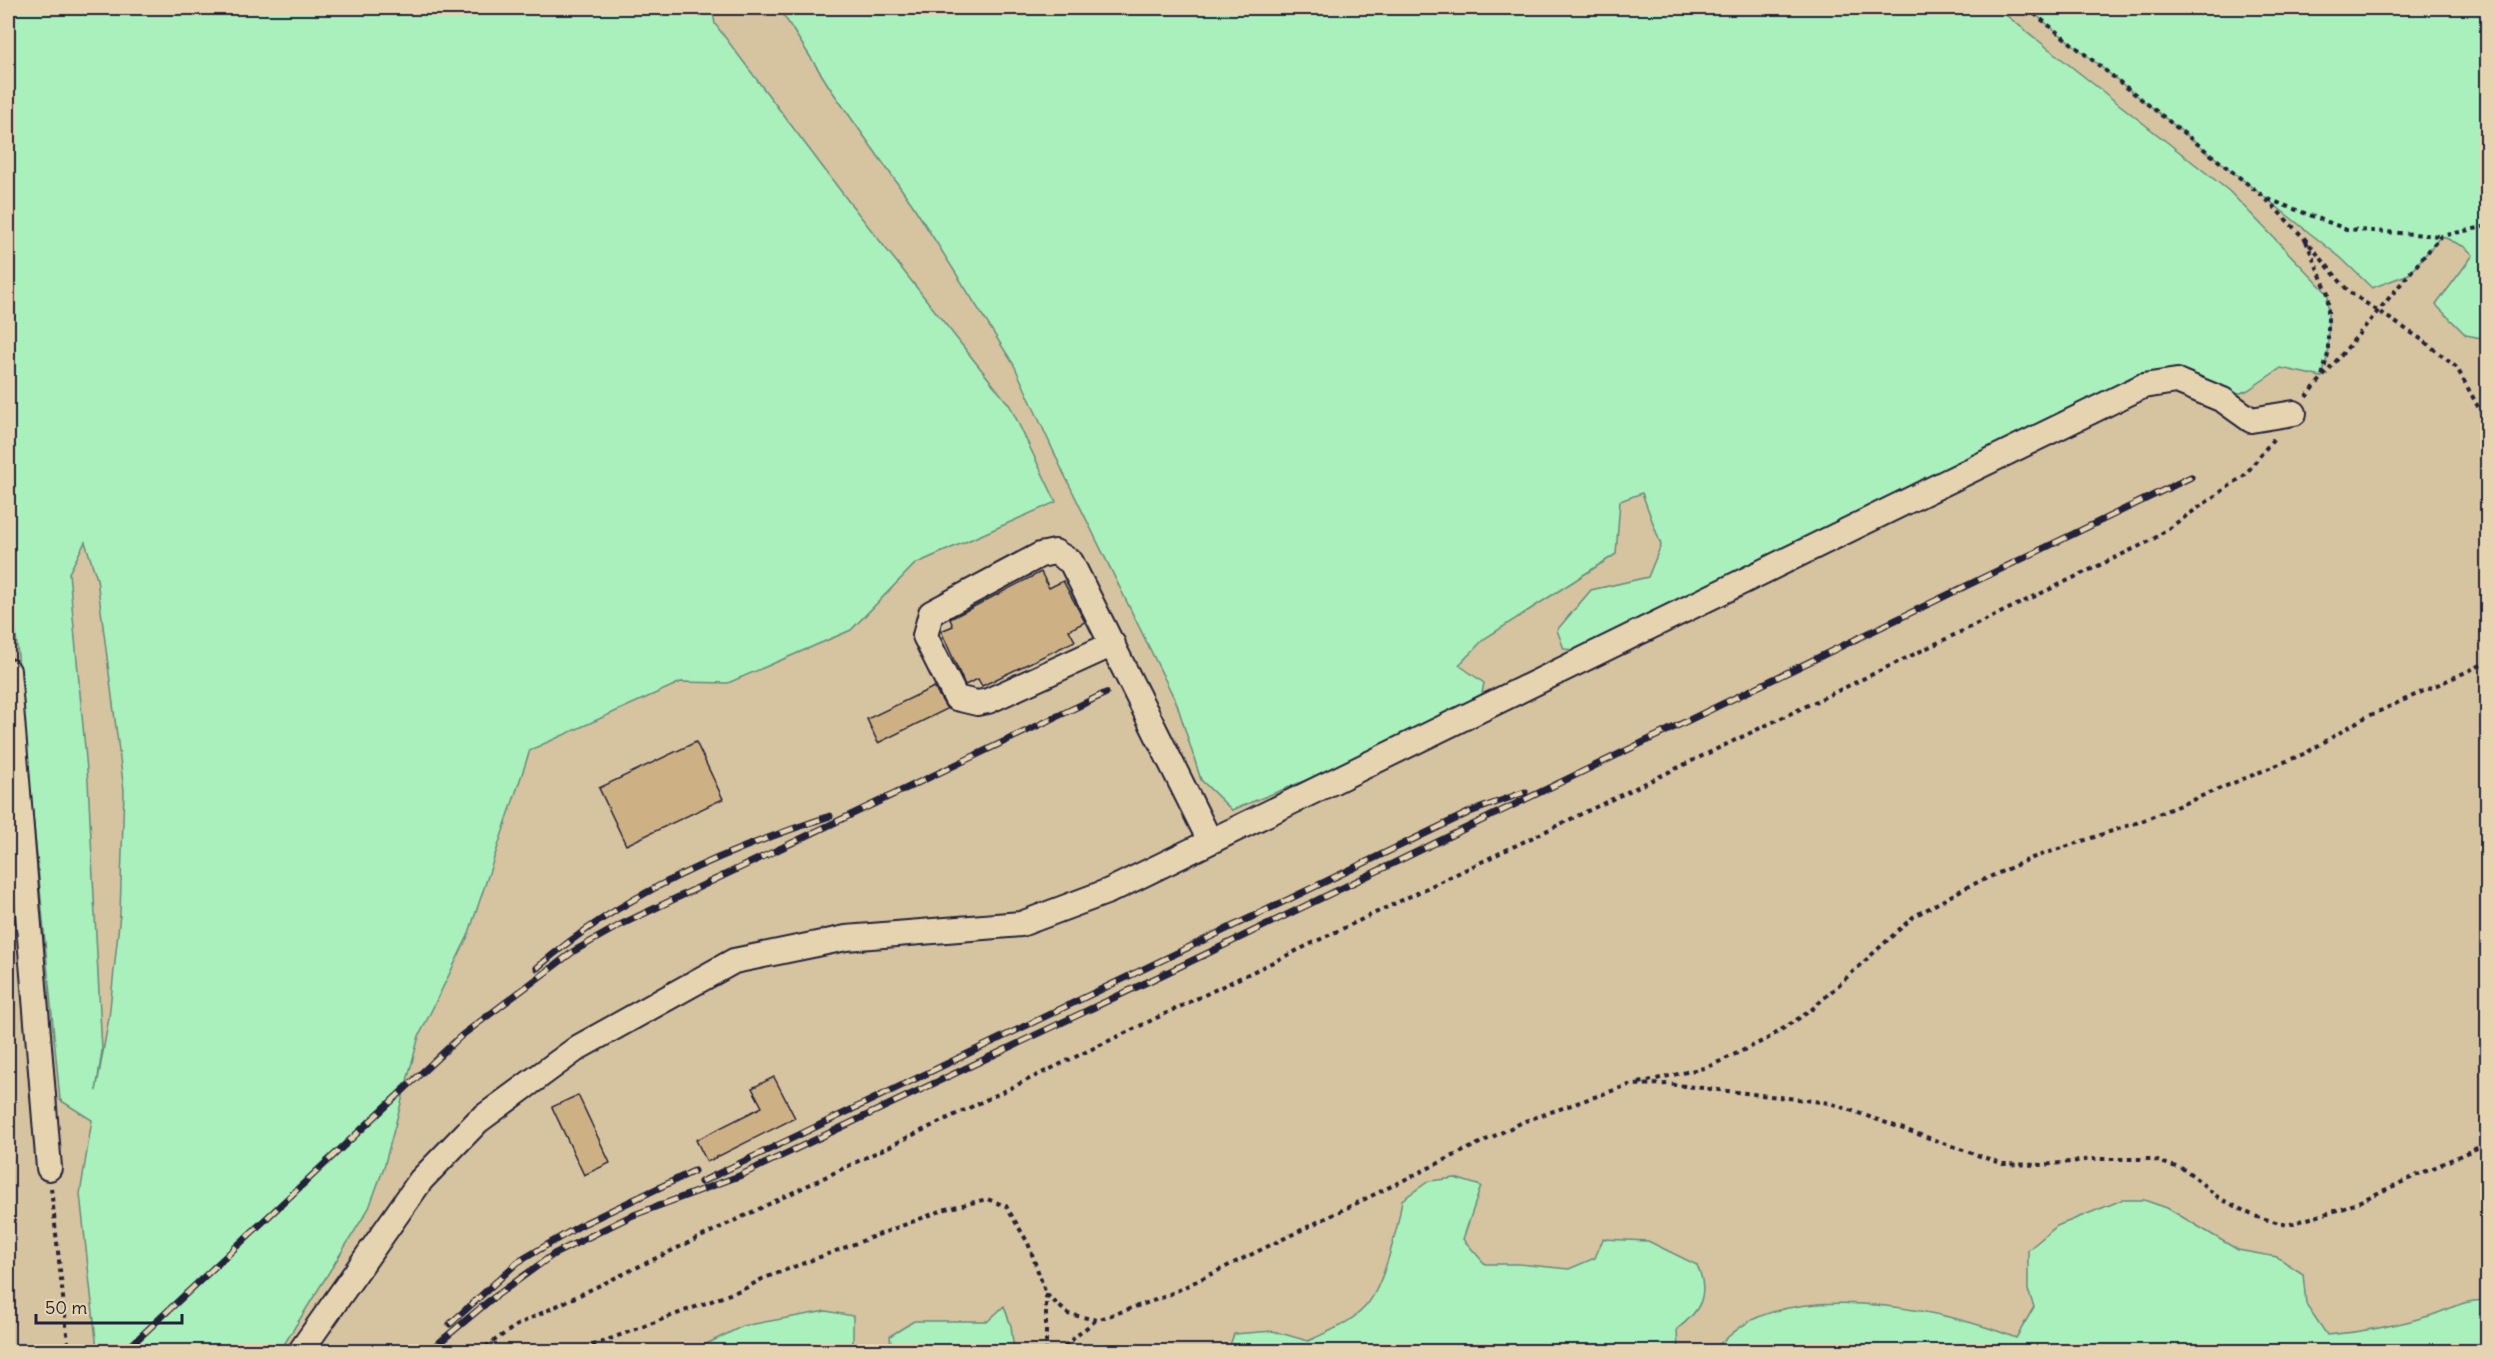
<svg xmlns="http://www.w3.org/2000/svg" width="2495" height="1359" font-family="Delius,sans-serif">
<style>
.built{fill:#d6c3a0}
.green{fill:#aaf0bc;stroke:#66897c;stroke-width:1.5;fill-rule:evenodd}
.building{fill:#cdb184;stroke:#22223b;stroke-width:1.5}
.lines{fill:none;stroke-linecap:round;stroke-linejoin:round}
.minor-casing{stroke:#22223b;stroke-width:28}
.path{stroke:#22223b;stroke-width:4;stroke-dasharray:4.5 4.5;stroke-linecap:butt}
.minor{stroke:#e6d4b1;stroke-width:24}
.rail-casing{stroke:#22223b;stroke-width:7}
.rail{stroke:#e6d4b1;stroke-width:4.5;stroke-dasharray:14;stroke-linecap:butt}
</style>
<rect width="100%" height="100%" fill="#e6d4b1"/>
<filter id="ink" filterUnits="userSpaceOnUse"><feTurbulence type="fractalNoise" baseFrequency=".0167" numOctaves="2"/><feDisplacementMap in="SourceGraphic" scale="12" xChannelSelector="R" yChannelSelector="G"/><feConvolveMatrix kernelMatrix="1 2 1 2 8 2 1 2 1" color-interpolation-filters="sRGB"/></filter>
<g filter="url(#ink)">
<path class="built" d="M8,8h2479v1343h-2479z"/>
<path class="green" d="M8,8h704l3,16 131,174 164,208 46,96 -141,62 -64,66 -123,53 -47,-1 -151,68 -62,186 -49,100 -35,131 -15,41 -89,143 -182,1 -1,-3 -17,-155 12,-74 -32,-20 -52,-549zM85,542l12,37 27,211 -4,124 -11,104 -13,73 6,-40 -14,-270 -19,-208z
M779,8h1218l232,183 99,103v60l-6,23 -41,-9 -33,22 -25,10 -46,-19 -578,271 -35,-3 -7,-19 34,-40 57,-13 13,-32 -19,-52 -22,8 -4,53 -132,85 -25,26 25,18 -5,27 -247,100 -31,-30 -24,-76 -114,-232 -49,-107 -102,-161 -80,-113z
M2027,8h460v331l-21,-4 -30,-30 37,-50 -8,-8 -24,-11 -32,38 -37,14 -31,-30z
M1455,1178l26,8 -18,53 22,25h34l50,5 26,-11 8,-19 45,2 49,24c13,29 4,46 -20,64l1,22h-450l6,-17 39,-3 35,10c19,-9 41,-17 56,-33 19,-18 34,-81 38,-108l27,-19z
M2122,1200h22l23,8 71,42 39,7 26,17 3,30 21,31c35,-3 68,-9 102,-19 20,-6 37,-18 58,-15v50h-777c14,-9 28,-25 44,-32 69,-32 194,-9 262,19l18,-31 -6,-17v-40l29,-24z
M1004,1306l7,20 3,25h-122l-2,-15 24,-15h74z
M826,1311l27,5v27l-8,8h-153l51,-25z"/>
<path class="building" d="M1041,572l8,16 14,-7 22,41 -16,8 6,11 -93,45 -4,-7 -13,6 -24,-54 12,-5 -3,-7z
M934,687l13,22 -69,34 -11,-24z
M696,742l27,57 -97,46 -27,-57z
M774,1077l21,41 -88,44 -11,-22 66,-33 -10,-19z
M578,1095l32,68 -26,12 -32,-68z"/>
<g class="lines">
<defs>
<path id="minor" d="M1113,644l-125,57 -11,2 -21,-5 -31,-62 6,-23 109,-58 15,-3 16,10 139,279
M8,671l41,497
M300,1352l121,-172 57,-59 101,-74 155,-86 112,-23 175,-14 88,-33 1034,-505 34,-5 46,19 28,20 43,-7"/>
</defs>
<use href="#minor" class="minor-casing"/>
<path class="path" d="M2027,8l237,189 40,41 45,54 75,49 33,27 31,57
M2268,199l78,30 94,7
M2306,241l22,53v60l-6,22
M2306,397l135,-161 47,-10
M1639,1083l69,-16 59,-28 43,-28 103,-94 52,-29 67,-30 107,-36 167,-69 56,-34 126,-57
M51,1188l18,164
M1046,1294v58
M478,1352l39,-27 1635,-785 93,-65 29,-37
M575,1352l171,-64 16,-9 184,-70 41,-10 19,7 22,37 18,51 22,20 29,6 67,-23 361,-176 104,-36 39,-1 162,19 173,61 41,1 50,-6h57l35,11 33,28 35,18 33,9 58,-17 143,-65
M1057,1352l39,-32"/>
<use href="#minor" class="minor"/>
<defs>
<path id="rail" d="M537,968c84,-74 188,-117 293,-152
M701,1182l769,-370 55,-20
M450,1324l68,-62 63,-37 113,-54
M124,1352l337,-316 113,-85 46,-26 486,-232
M428,1352l61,-51 65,-47 77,-38 108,-40 465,-221 987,-478"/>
</defs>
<use href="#rail" class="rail-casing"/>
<use href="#rail" class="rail"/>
</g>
</g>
<rect width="2495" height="1359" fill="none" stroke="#e6d4b1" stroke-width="30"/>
<rect x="15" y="15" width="2465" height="1329" fill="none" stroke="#22223b" stroke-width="2" filter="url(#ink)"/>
<path d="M36 1314v9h146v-9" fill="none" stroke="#22223b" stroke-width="3"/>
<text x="45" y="1314" font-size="18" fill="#22223b" stroke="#e6d4b1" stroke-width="4.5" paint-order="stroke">50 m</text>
</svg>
